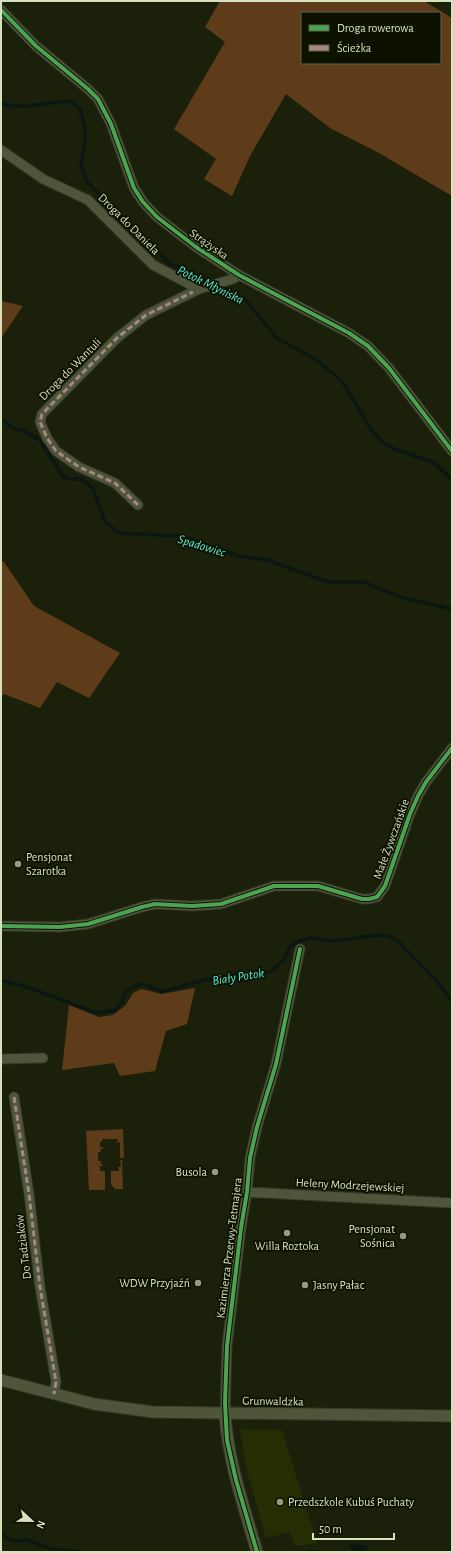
<svg xmlns="http://www.w3.org/2000/svg" width="453" height="1553" font-family="'Alegreya Sans',sans-serif">
<style>
.built{fill:#252e02}
.green{fill:#5e3c19;fill-rule:evenodd}
.water{fill:#0a1712}
.lines{fill:none;stroke-linecap:round;stroke-linejoin:round}
.stream{stroke:#0a1712;stroke-width:3.5}
.minor-casing{stroke:#353928;stroke-width:11}
.tertiary-casing{stroke:#353928;stroke-width:13}
.minor{stroke:#4f553a;stroke-width:9}
.tertiary{stroke:#4f553a;stroke-width:11}
.quiet{stroke:#a5887d;stroke-width:3;stroke-dasharray:6 3;stroke-linecap:butt}
.cycleway-casing{stroke:#0c1100;stroke-width:6}
.cycleway{stroke:#4ca352;stroke-width:4}
.poi-dot{fill:#959d7e;stroke:#0c1100;stroke-width:1.5}
.labels{text-anchor:middle;stroke-width:3.5;stroke-linejoin:round;paint-order:stroke}
.street-label{font-size:12px;fill:#d7e1bc;stroke:#0c1100}
.poi-label{font-size:12px;fill:#d7e1bc;stroke:#0c1100;text-anchor:start}
.water-label{font-size:13px;font-style:italic;fill:#59edd4;stroke:#0c1100}
</style>
<rect width="100%" height="100%" fill="#1b200a"/>
<path class="built" d="M240,1429l42,1 35,113 -22,3 -5,-14 -24,6 -19,-66z"/>
<path class="green" d="M220,1h204l28,17v178l-73,-43 -49,-25 -44,-34 -36,62 -18,40 -28,-17 12,-20 -42,-30 51,-87 -20,-15zM302,13h138v50h-138z
M1,301l22,5 -22,32z
M1,561l3,1 30,44 86,47 -31,45 -32,-16 -17,26 -36,-14 -3,3z
M195,988l-8,36 -21,7 -11,40 -35,5 -6,-13 -52,7 7,-65 30,12 14,-2 13,-10 7,-12 9,-4 19,5z
M123,1129l2,60 -1,-31h-4v-16l-3,1 1,-4h-16v3h-2v5h3v2l-3,-1 1,4h-3v9h3v4l2,-1v2h-3v5h4l-1,2 2,-2v19h-16l-3,-59z
M120,1160h2l1,29h-8l-4,-5v-13h8l-1,-4h3z"/>
<path class="water" d="M352,1543l14,3 4,6h-12l-8,-3v-5z"/>
<g class="lines">
<path class="stream" d="M1,103c21,8 46,-1 69,-2l10,8 5,17v15l-4,24 6,17 82,81 43,20
M218,286l27,13 32,39 38,21 27,22 30,50 10,11 10,6 43,15 17,17
M1,419l14,10 9,2 16,9 23,36 8,3h12l10,10 12,33 14,11 61,3 59,20 28,4 61,22h36l36,15 52,12
M1,980l26,7 70,26 19,-3 6,-8 4,-10 12,-7 6,-1 18,8 39,-11 37,-7 26,-1 8,-2 12,-11 6,-13 9,-6 13,-3 23,3 42,-6 11,1 11,6 41,43 12,17
M1,1533l7,6 7,2 12,-1 25,9 30,3
M307,1552h12"/>
<defs>
<path id="minor" d="M1,10l35,36 52,43 10,10 13,25 23,64 9,14 14,15 39,30 43,28 110,58 19,13 21,22 63,83
M1,150l42,29 45,21 65,65 46,24
M138,505l-23,-22 -36,-16 -23,-16 -9,-13 -7,-16 2,-8 75,-76 29,-23 53,-26 34,-10 6,-4
M1,926l59,1 28,-3 54,-17 13,-3 37,2 29,-2 53,-18h44l44,13h7l8,-2 8,-11 25,-72 8,-18 8,-14 26,-34
M1,1059l42,-1
M14,1097l15,97 11,93 16,95 -2,12
M247,1192l205,11
M225,1414l2,-68 14,-118 6,-36 3,-34 7,-31 19,-63 24,-115"/>
<path id="tertiary" d="M1,1380l93,24 59,8 299,4
M225,1414c3,48 19,92 32,138"/>
</defs>
<use href="#minor" class="minor-casing"/>
<use href="#tertiary" class="tertiary-casing"/>
<use href="#minor" class="minor"/>
<use href="#tertiary" class="tertiary"/>
<path class="quiet" d="M138,505l-23,-22 -36,-16 -23,-16 -9,-13 -7,-16 2,-8 75,-76 29,-23 47,-23
M14,1097l15,97 11,93 16,95 -2,12"/>
<defs>
<path id="cycleway" d="M1,10l35,36 52,43 10,10 13,25 23,64 9,14 14,15 39,30 43,28 110,58 19,13 21,22 63,83
M1,926l59,1 28,-3 54,-17 13,-3 37,2 29,-2 53,-18h44l44,13h7l8,-2 8,-11 25,-72 8,-18 8,-14 26,-34
M257,1552l-21,-72 -9,-40 -2,-37 2,-57 14,-118 6,-36 3,-34 7,-31 19,-63 24,-115"/>
</defs>
<use href="#cycleway" class="cycleway-casing"/>
<use href="#cycleway" class="cycleway"/>
</g>
<g class="poi-dot">
<circle cx="18" cy="864" r="4"/>
<circle cx="215" cy="1172" r="4"/>
<circle cx="287" cy="1233" r="4"/>
<circle cx="403" cy="1236" r="4"/>
<circle cx="198" cy="1283" r="4"/>
<circle cx="305" cy="1285" r="4"/>
<circle cx="280" cy="1502" r="4"/>
</g>
<g class="labels">
<g class="street-label">
<text transform="translate(129 224) rotate(45)" y="4">Droga do Daniela</text>
<text transform="translate(209 244) rotate(35)" y="4">Strążyska</text>
<text transform="translate(70 369) rotate(-45)" y="4">Droga do Wantuli</text>
<text transform="translate(391 839) rotate(-70)" y="4">Małe Żywczańskie</text>
<text transform="translate(350 1185) rotate(3)" y="4">Heleny Modrzejewskiej</text>
<text transform="translate(23 1247) rotate(-97)" y="4">Do Tadziaków</text>
<text transform="translate(229 1248) rotate(-83)" y="4">Kazimierza Przerwy-Tetmajera</text>
<text transform="translate(273 1401) rotate(1)" y="4">Grunwaldzka</text>
</g>
<g class="poi-label">
<text x="26" y="861">Pensjonat<tspan x="26" dy="14">Szarotka</tspan></text>
<text x="207" y="1176" text-anchor="end">Busola</text>
<text x="395" y="1233" text-anchor="end">Pensjonat<tspan x="395" dy="14">Sośnica</tspan></text>
<text x="287" y="1250" text-anchor="middle">Willa Roztoka</text>
<text x="190" y="1287" text-anchor="end">WDW Przyjaźń</text>
<text x="313" y="1289">Jasny Pałac</text>
<text x="288" y="1506">Przedszkole Kubuś Puchaty</text>
</g>
<g class="water-label">
<text transform="translate(211 284) rotate(26)" y="5">Potok Młyniska</text>
<text transform="translate(202 545) rotate(17)" y="5">Spadowiec</text>
<text transform="translate(238 976) rotate(-9)" y="5">Biały Potok</text>
</g>
</g>
<rect width="453" height="1553" fill="none" stroke="#d7e1bc" stroke-width="4"/>
<rect x="301" y="12" width="140" height="52" fill="#0c1100" stroke="#5d644b"/>
<rect x="309" y="25" width="20" height="6" fill="#4ca352" stroke="#5d644b"/>
<text x="337" y="32" font-size="12" fill="#d7e1bc">Droga rowerowa</text>
<rect x="309" y="45" width="20" height="6" fill="#a5887d" stroke="#5d644b"/>
<text x="337" y="52" font-size="12" fill="#d7e1bc">Ścieżka</text>
<g transform="translate(32 1521) rotate(112)" stroke="#0c1100" stroke-width="3" paint-order="stroke">
<path d="M0-3L7 15L0 10L-7 15Z" fill="#d7e1bc"/>
<text y="-6" font-size="11" font-weight="bold" text-anchor="middle" fill="#d7e1bc">N</text>
</g>
<path d="M313 1533v6h81v-6" fill="none" stroke="#d7e1bc" stroke-width="2"/>
<text x="319" y="1533" font-size="12" fill="#d7e1bc" stroke="#0c1100" stroke-width="3" paint-order="stroke">50 m</text>
</svg>
